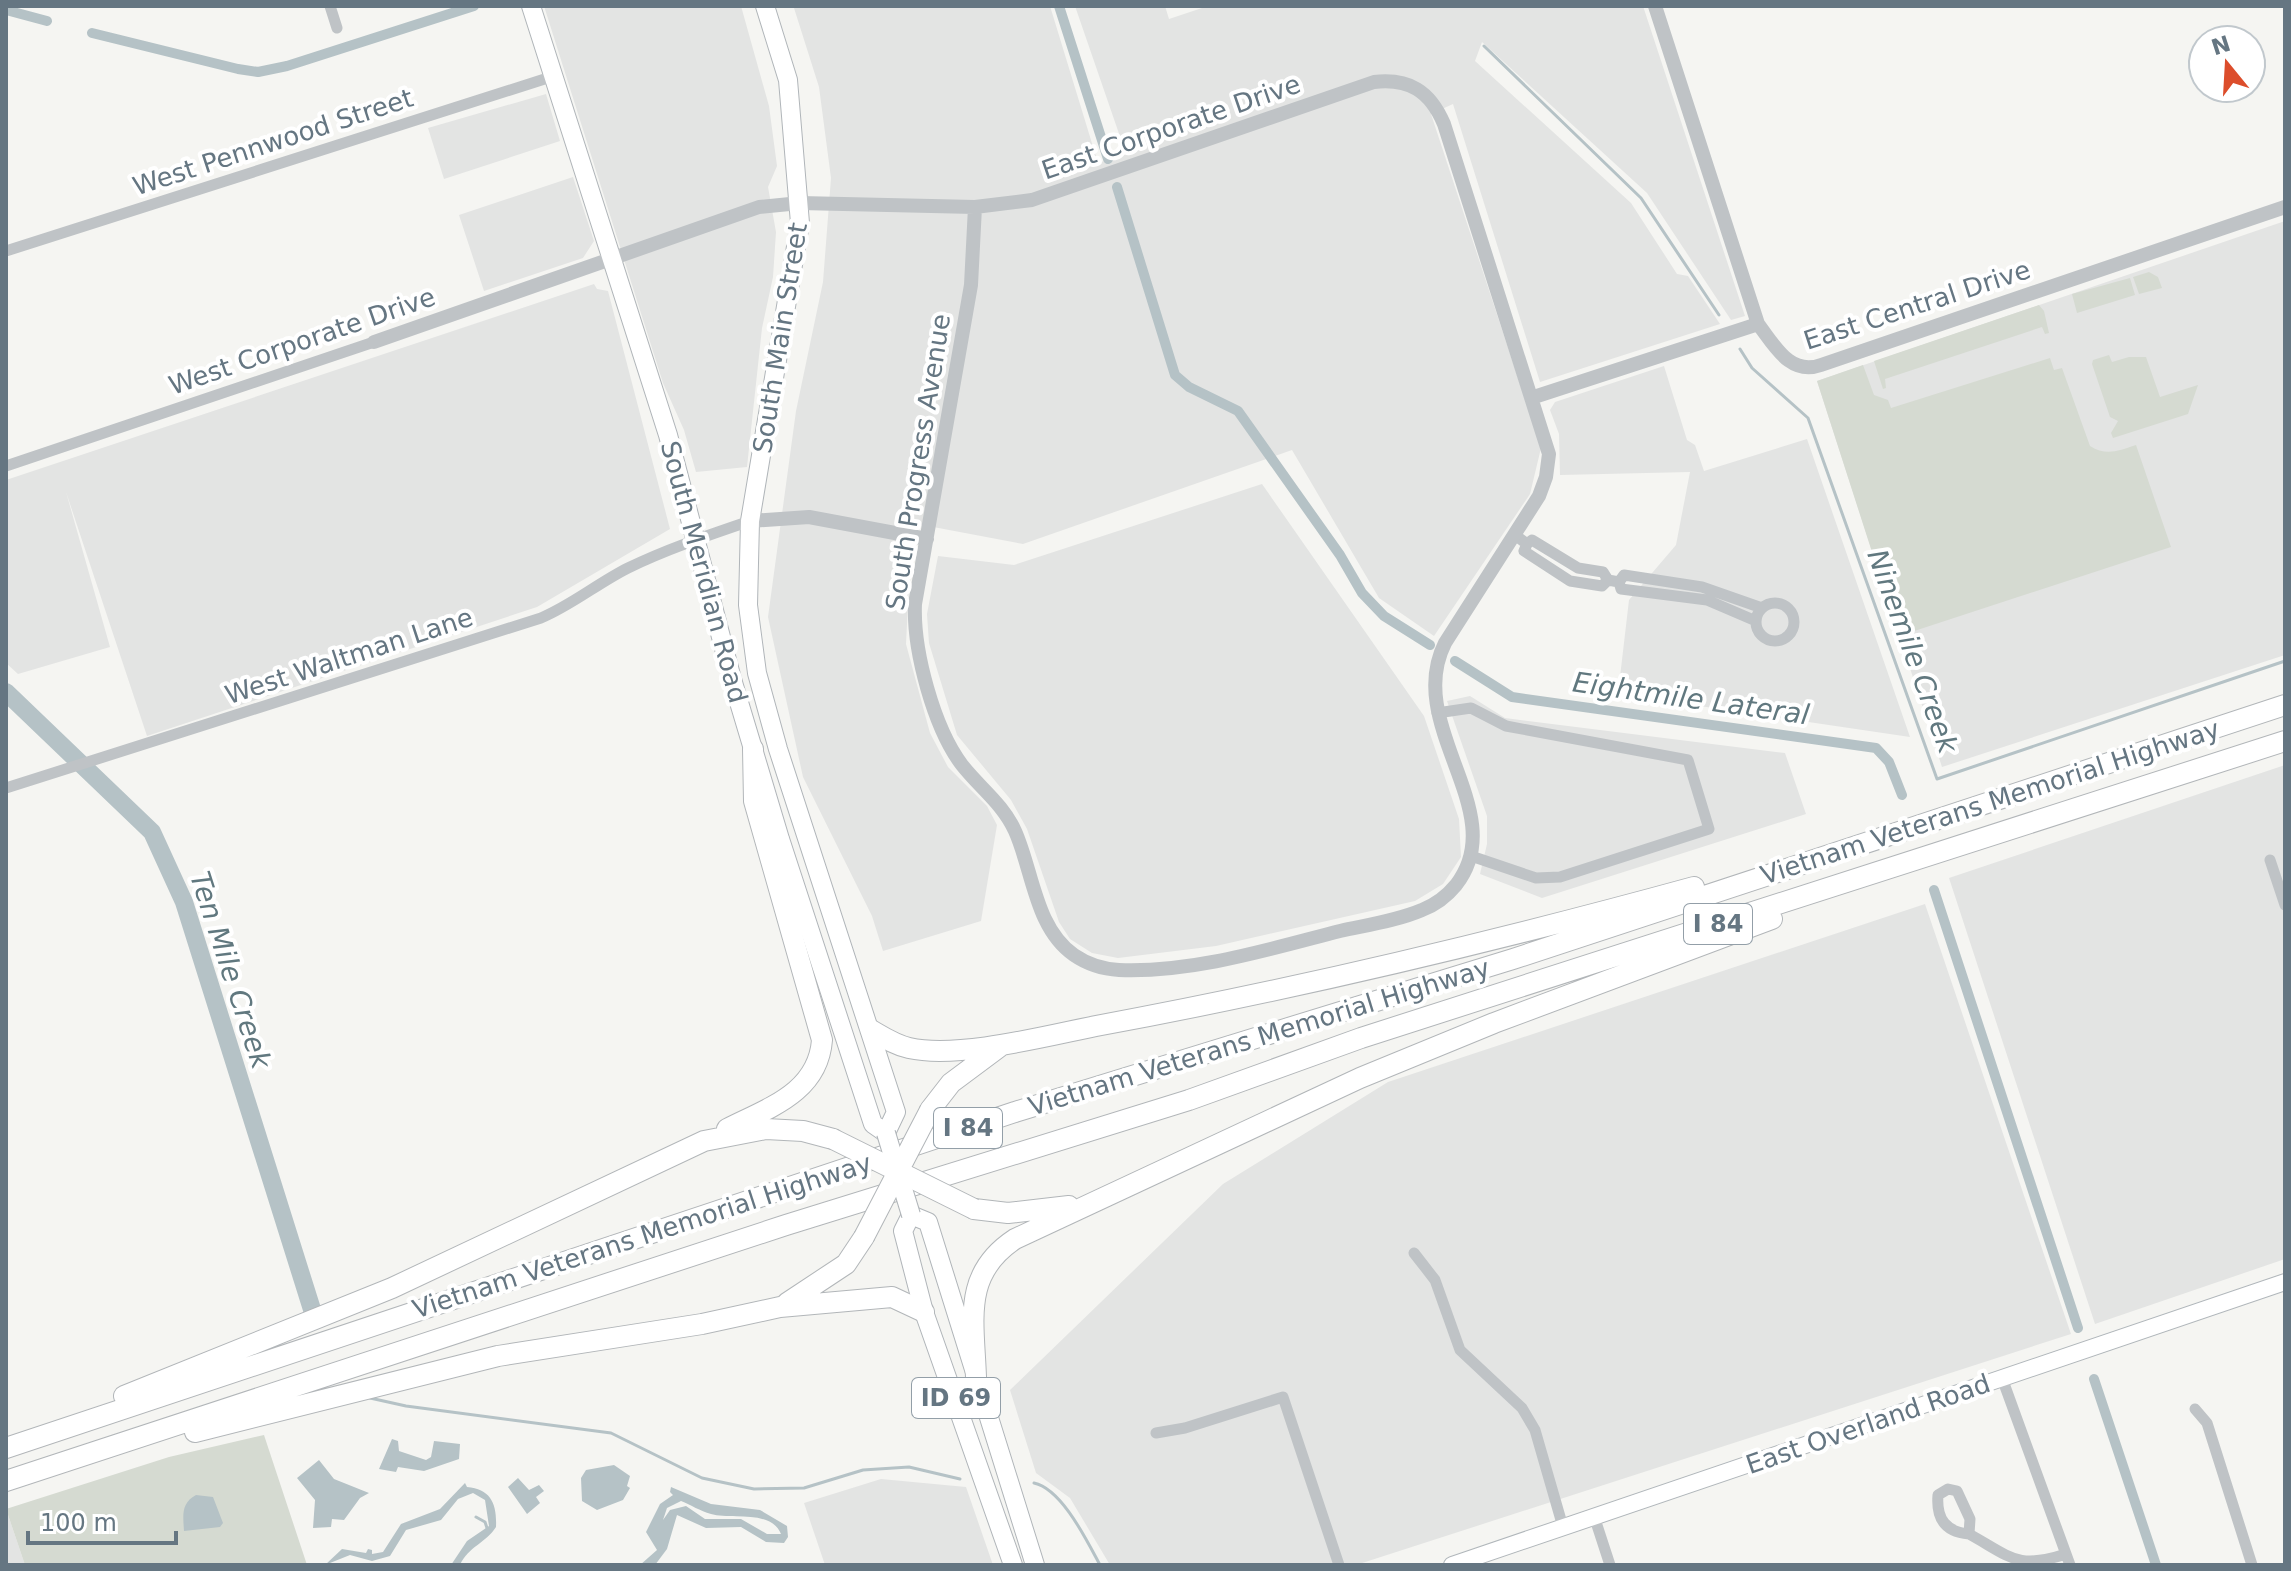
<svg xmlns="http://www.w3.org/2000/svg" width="2291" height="1571" font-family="'DejaVu Sans',sans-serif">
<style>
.built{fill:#e3e4e3}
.green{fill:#d5dad1}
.water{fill:#b5c2c6;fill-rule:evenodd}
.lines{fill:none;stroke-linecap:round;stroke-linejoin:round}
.stream{stroke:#b5c2c6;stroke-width:3}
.canal{stroke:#b5c2c6;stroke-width:10}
.river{stroke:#b5c2c6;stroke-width:18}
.secondary-casing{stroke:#b1b7bb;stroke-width:18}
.primary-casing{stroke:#b0b5b9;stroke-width:20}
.motorway-casing{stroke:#b2b6b9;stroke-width:22}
.minor{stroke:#bfc3c6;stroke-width:11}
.tertiary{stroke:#bfc3c6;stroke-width:14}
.secondary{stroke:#fff;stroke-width:16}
.primary{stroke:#fff;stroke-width:18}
.motorway{stroke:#fff;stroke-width:20}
.primary-bridge-casing{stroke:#b0b5b9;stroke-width:20;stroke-linecap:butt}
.motorway-bridge-casing{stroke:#b2b6b9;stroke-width:22;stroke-linecap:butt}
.primary-bridge{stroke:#fff;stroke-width:18}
.motorway-bridge{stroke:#fff;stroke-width:20}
.labels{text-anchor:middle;stroke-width:8;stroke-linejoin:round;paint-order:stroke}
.shield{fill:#fff;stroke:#939fa8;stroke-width:2}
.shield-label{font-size:24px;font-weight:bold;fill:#657682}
.street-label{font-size:26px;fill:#657682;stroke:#fff}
.water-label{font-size:28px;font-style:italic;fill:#61787f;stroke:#fff}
</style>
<rect width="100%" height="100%" fill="#f5f5f2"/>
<path class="built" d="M544,6h197l28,100 8,60 -9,21 8,45 -3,45 -11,51 -15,139 -51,5 -12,-42 -21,-47z
M798,6h252l48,157 28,-9 -51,-148h90l4,13 39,-13h435l102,310 -14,4 -84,-127 -165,-151 -7,19 156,142 46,71 11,2 32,48 -180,58 -87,-278 -22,10 110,334 -11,46 -96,142 -55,-38 -87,-148 -269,94 -111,-21 -6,121 24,89 18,34 39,39 10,19 -16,96 -98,30 -11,-35 -69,-139 -35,-160 28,-206 27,-129 8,-104 -12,-91 -25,-79z
M546,94l14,47 -116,38 -16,-51z
M573,177l21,64 -11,17 -99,33 -25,-76z
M2285,221v434l-343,112 -125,-386z
M594,284l3,5 11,2 62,238 -133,78 -390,129 -81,-244 44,155 -92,27 -12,-11v-183z
M1664,366l23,74 8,5 9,26 103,-32 103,298 -292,-43 11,-94 47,-55 14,-73 -130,3 -1,-41 -9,-24 5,-8z
M1262,484l162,232 35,103 2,38 -18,27 -28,17 -199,45 -98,12 -26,-5 -22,-14 -11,-17 -32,-93 -16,-29 -54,-65 -28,-92 -2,-29 11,-58 76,9z
M1470,696l35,22 280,35 21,61 -264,84 -62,-24 7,-30v-28l-40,-115z
M2285,765v494l-190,65 -146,-446z
M1925,904l146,430 -715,231h-246l-40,-67 -34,-25 -26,-83 213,-206 165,-102z
M881,1479l85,8 27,78h-168l-21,-62z
M6,1509l19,56h-19z"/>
<path class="green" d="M2149,272l9,5 4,11 -23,6 -6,-17z
M2130,278l5,17 -58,18 -5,-19z
M2039,305l5,6 5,22 -4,1 -3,-7 -157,52 1,9 -3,1 -9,-28z
M2109,355l3,7 17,-5h17l14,40 38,-12 -10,29 -75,24 -2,-5 7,-12 -8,-4 -18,-53 1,-4z
M2050,358l4,12 8,-2 28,78c16,10 28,5 46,-1l35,102 -272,89 -82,-255 46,-16 11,30 14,5 3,8z
M264,1435l43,130h-282l-19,-56 163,-52z"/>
<path class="water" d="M392,1439l6,2 1,10 27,9 5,-3 3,-16 26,3 -1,15 -35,12 -26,-4 -2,5 -17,-3z
M319,1460l15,19 35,14 -9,5 -16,22 -12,-1 -1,8 -18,1 2,-28 -18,-22z
M614,1465l16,11 -3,10 3,2 -7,12 -26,10 -15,-9 -1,-23 5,-8z
M518,1478l11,12 10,-5 5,6 -8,6 4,6 -13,11 -19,-27z
M465,1483l2,4c24,2 30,17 29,40 -10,16 -27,19 -36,38h-9l16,-24 22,-15 -4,-26 -12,-7 -15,6 -17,21 -35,10 -16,26 -18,5 -22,-6 -25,10 17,-16 24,4 2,-4 4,1v4l11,-2 18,-28 39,-15z
M671,1487l40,17 49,6 27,16 1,11 -4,6 -18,-1 -25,-15 -35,1 -29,-13 -10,34 -12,16h-15l17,-15 -11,-18 14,-28 13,-9 -3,-3zM681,1501c10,4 19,10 30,13 20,6 60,-5 70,20h-14l-26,-15h-36l-19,-13 -16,4 -7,10 4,-12z
M196,1495l17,2 10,26 -3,4 -36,4c-1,-16 -3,-28 12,-36z"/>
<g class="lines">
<path class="stream" d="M1484,46l157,152 78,117
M1740,349l12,19 56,50 129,361 348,-118
M370,1398l36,8 205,27 91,45 52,11 50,-1 59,-18 46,-3 51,12
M1034,1483c28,6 53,58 66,82
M476,1517l9,5 3,9"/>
<path class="canal" d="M1059,6l49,153
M6,10l41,11
M92,33l146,36 20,3 29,-6 187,-60
M1117,187l58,188 14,12 49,24 102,144 22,38 22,23 46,29
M1455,661l57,36 364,51 13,14 13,33
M1934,890l144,438
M2094,1379l62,186"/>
<path class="river" d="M6,692l146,140 32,70 131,417"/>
<defs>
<path id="secondary" d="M1452,1565l833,-283"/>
<path id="primary" d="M531,6l137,429 64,244 48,160 93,285 13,9 10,-21 -118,-363 -21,-76 -9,-68 2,-84 50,-298 -12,-143 -23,-74
M1013,1565l-89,-253 -21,-81 8,-16 17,7 107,343"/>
<path id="motorway" d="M871,1030c12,7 24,15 38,18 49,11 137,-12 187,-22 201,-37 401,-85 598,-139
M930,1110l21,-27 51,-38
M727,1129c41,-21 91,-36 95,-89l-68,-239 -1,-52
M974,1209l34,4 61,-7
M787,1303l59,-39 18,-27
M976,1377c-2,-57 -14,-103 39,-138l345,-161 134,-55 278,-104
M124,1396l268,-108 312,-147 62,-12 37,2 30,8
M195,1432l303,-76 204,-32 78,-17 112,-10 32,15
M6,1448l1009,-336 498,-153 772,-254
M6,1481l780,-256 403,-125 172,-62 924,-297"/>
</defs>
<use href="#secondary" class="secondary-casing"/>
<use href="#primary" class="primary-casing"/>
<use href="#motorway" class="motorway-casing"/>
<path class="minor" d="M330,6l7,22
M6,251l548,-175
M6,466l368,-124
M1515,535l12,9 -3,7 46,30 32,5 6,-6 11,2 2,7 86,11 49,21
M1527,544l5,-4 46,28 25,4 5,8
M1619,582l5,-7 78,12 60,21
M1756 622a19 19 0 1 1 38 0a19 19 0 1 1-38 0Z
M1437,713l34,-5 35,18 182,34 21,69 -149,48 -24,1 -65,-22
M6,788l535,-170c31,-13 57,-35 87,-50 39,-19 81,-33 122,-47
M2270,860l15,45
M1414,1253l21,27 25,70 62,58 13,22 28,97
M2002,1378l68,187
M2195,1409l12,14 45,142
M1156,1433l29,-5 98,-31 56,168
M1594,1516l16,49
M1969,1534c-23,-2 -33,-15 -31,-39l10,-6 9,2 13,28 -1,15c42,23 48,36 97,20"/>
<path class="tertiary" d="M1655,6l103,318c17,22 32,52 63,41l464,-158
M374,342l385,-135 41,-4 175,4 57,-7 342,-118c35,-4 56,9 70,42l105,330 -3,23 -7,19 -94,147c-42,83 68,169 11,242 -9,11 -21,20 -34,25 -26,11 -55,15 -82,21 -70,18 -148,42 -221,39 -16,-1 -32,-6 -45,-15 -39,-27 -41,-84 -59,-124 -12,-27 -35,-43 -53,-66 -28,-37 -49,-114 -47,-161l56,-319 4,-78
M1534,397l224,-73
M750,521l59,-4 118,22"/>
<use href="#secondary" class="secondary"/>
<use href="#primary" class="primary"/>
<use href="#motorway" class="motorway"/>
<defs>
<path id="primary-bridge" d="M886,1133l25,82"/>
<path id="motorway-bridge" d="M833,1139l141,70
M864,1237l66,-127"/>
</defs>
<use href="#primary-bridge" class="primary-bridge-casing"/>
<use href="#motorway-bridge" class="motorway-bridge-casing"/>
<use href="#primary-bridge" class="primary-bridge"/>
<use href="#motorway-bridge" class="motorway-bridge"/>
</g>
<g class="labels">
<g class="shield">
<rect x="1684" y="904" width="68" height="40" rx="6"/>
<rect x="934" y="1108" width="68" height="40" rx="6"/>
<rect x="912" y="1378" width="88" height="40" rx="6"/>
</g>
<g class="shield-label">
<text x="1718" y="932">I 84</text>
<text x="968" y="1136">I 84</text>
<text x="956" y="1406">ID 69</text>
</g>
<g class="street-label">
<text transform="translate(1171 127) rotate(-19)" y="9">East Corporate Drive</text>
<text transform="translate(273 142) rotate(-18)" y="9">West Pennwood Street</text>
<text transform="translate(1917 305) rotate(-18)" y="9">East Central Drive</text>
<text transform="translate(780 338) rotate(-81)" y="9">South Main Street</text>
<text transform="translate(302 341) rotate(-19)" y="9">West Corporate Drive</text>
<text transform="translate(918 462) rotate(-81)" y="9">South Progress Avenue</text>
<text transform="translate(704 572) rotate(75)" y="9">South Meridian Road</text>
<text transform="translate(349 656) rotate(-18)" y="9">West Waltman Lane</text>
<text transform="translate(1990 802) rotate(-18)" y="9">Vietnam Veterans Memorial Highway</text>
<text transform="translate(1259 1037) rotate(-17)" y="9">Vietnam Veterans Memorial Highway</text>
<text transform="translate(642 1236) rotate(-18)" y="9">Vietnam Veterans Memorial Highway</text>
<text transform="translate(1868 1424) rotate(-19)" y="9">East Overland Road</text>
</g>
<g class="water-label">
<text transform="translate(1913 651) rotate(70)" y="10">Ninemile Creek</text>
<text transform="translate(1691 698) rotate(8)" y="10">Eightmile Lateral</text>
<text transform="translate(231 970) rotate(72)" y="10">Ten Mile Creek</text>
</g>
</g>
<rect width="2291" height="1571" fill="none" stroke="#657682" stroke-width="16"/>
<g transform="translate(2227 64) rotate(342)"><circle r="38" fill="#ffffff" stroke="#c1c8cd" stroke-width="2"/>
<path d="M0-6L14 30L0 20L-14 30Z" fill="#dc4d2b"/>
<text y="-12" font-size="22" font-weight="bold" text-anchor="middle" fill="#657682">N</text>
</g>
<path d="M28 1531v12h148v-12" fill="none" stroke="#657682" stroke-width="4"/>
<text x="40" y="1531" font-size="24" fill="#657682" stroke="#ffffff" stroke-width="6" paint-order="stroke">100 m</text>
</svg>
